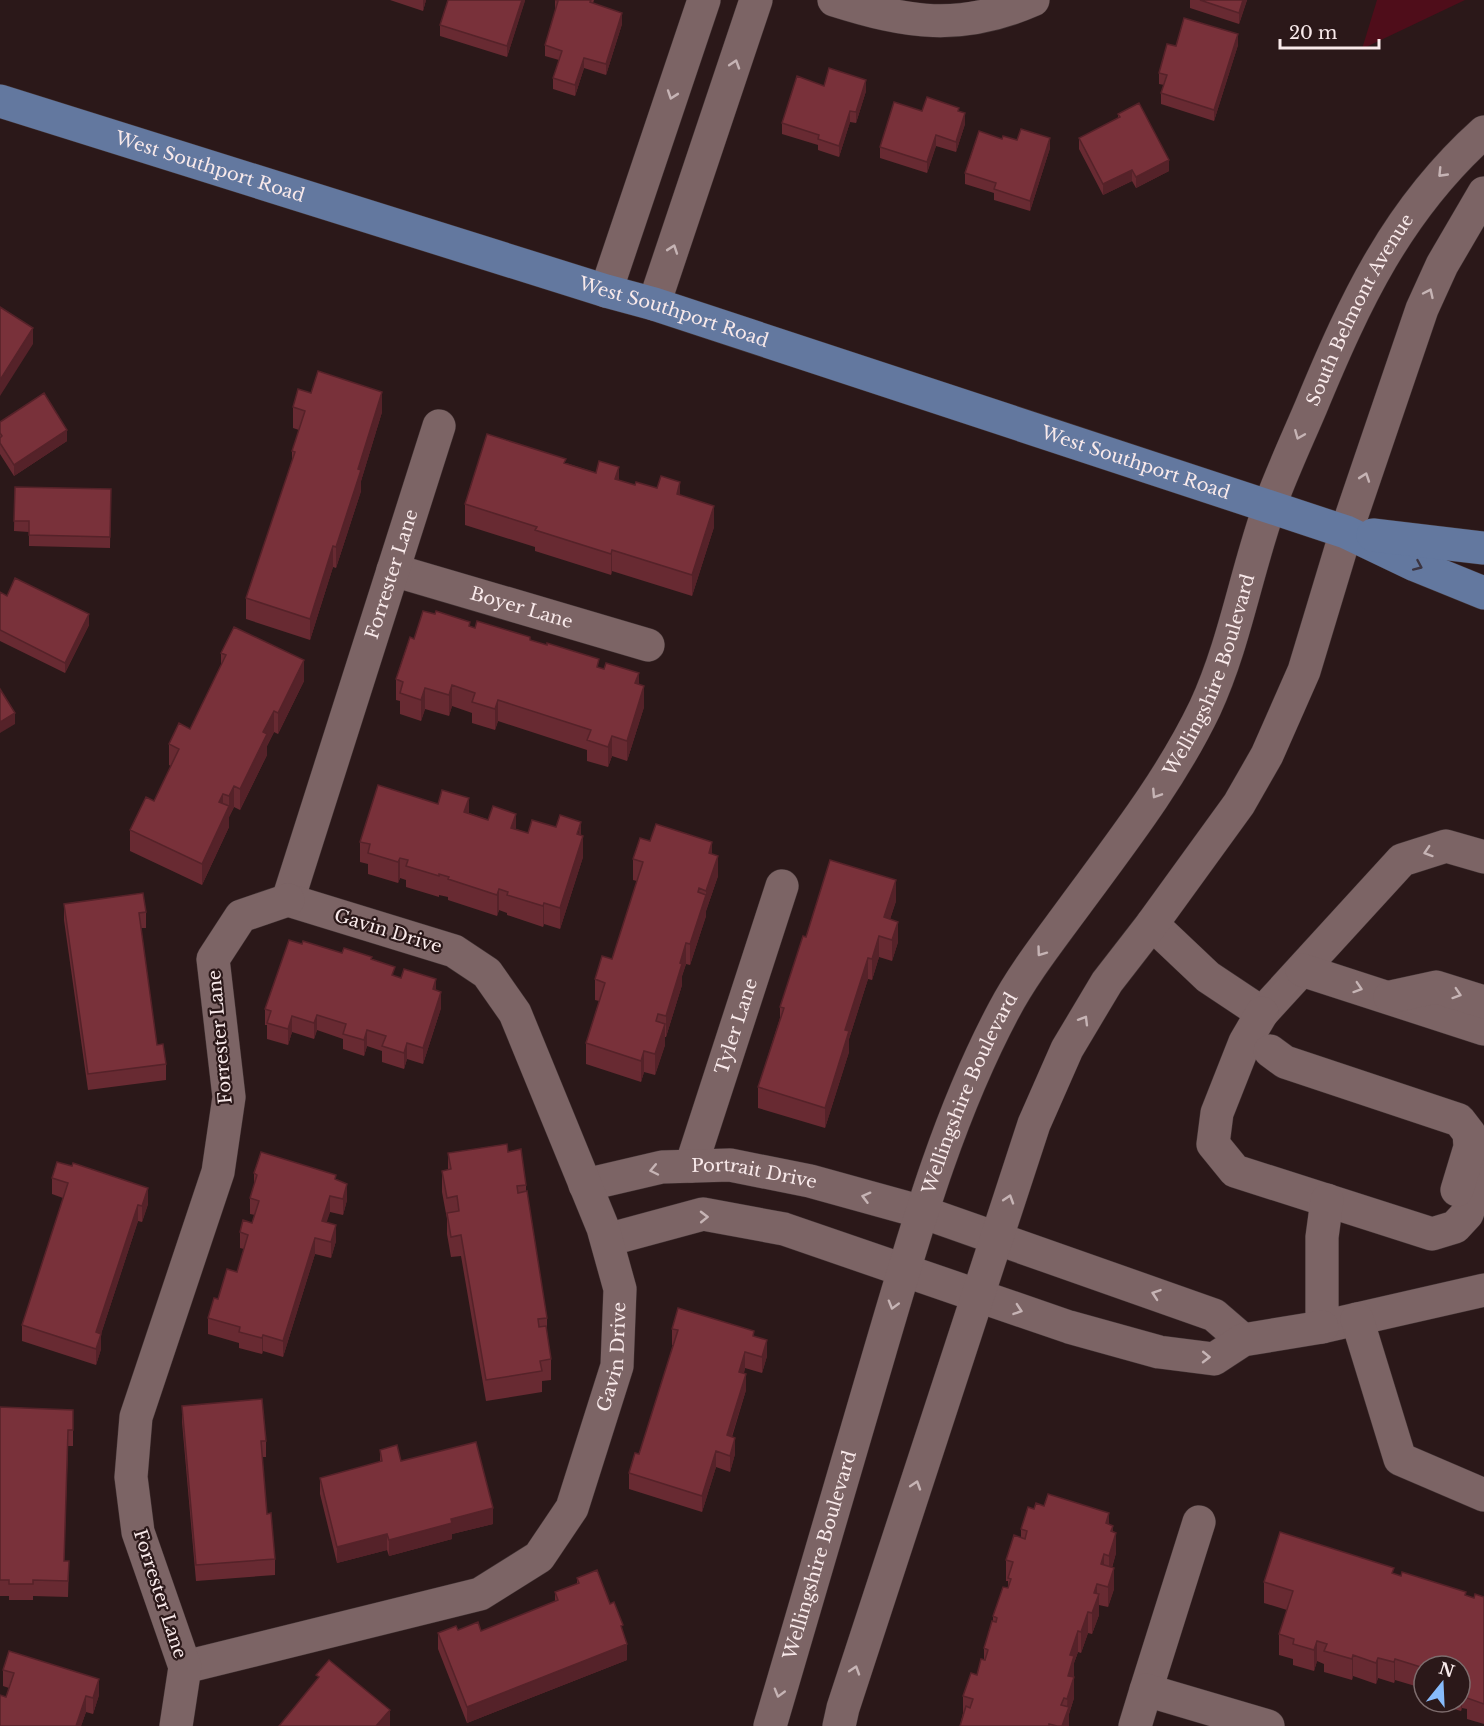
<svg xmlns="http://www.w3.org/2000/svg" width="1484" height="1726" font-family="'Libre Baskerville',serif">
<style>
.green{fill:#4f0d1a}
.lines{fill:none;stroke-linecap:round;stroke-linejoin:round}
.minor-casing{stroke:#413233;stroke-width:34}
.major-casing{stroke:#413233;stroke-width:34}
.minor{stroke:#7c6465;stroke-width:33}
.major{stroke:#63789f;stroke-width:33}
.wall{fill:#682a32}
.shaded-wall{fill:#552229}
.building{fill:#79313a;stroke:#552229;stroke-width:1.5}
.oneway{stroke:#c6b4b5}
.oneway2{stroke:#3c3541}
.labels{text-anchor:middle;stroke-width:4.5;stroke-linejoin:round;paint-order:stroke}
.street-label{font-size:18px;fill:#f8e9ea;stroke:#2b1819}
</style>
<rect width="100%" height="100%" fill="#2b1819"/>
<path class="green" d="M1377,0h88l-103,49z"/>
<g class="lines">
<defs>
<g id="minor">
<path d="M834,0c73,23 126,32 199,0"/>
<path d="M606,291l98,-291"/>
<path d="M654,304l102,-304"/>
<path id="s1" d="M393,570l255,75"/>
<path id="s2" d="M288,900l151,-474"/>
<path d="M1152,924l56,53 54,36 140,-153 44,-14 38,11"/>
<path d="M1302,970l182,59"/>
<path d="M1390,997l46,-10 48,15"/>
<path d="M1262,1013l-17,29 -28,71 -4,31 22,27 197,63 23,-7 12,-13 17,-48"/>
<path d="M1270,1051l15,11 174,58 10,13 1,14 -13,43"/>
<path id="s3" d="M691,1166l91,-280"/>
<path id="s4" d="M585,1185l77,-18 68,-2 80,16 112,31 292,103 29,25"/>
<path d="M1327,1200l-5,37v90l162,-37"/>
<path d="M607,1240l96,-26 81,15 285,98 90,25 55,7 29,-19 79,-13"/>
<path d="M1357,1319l43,140 84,36"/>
<path id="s5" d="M185,1667l295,-73 59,-37 33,-49 45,-142 3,-77 -17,-61 -88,-215 -28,-40 -33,-22 -166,-51"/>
<path d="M1146,1690l53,-168"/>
<path d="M176,1726l9,-59 -47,-135 -7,-55 5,-60 82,-245 11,-75 -16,-138 28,-43 47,-16"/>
<path id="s6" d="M770,1726c36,-125 73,-250 110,-375 34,-115 67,-234 124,-341 18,-34 42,-65 64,-95 49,-67 101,-132 137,-207 30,-65 41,-136 65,-203 12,-33 27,-65 41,-98 44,-106 86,-197 173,-275"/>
<path d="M839,1726l4,-18 191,-584 33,-75 40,-67 45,-58 87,-120 28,-49 37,-84 42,-139 76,-223 20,-44 42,-72"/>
<path d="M1135,1726l11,-36 122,36"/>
</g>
<g id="major">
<path id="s7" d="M0,101l606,190 48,13 692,228 69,33 69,28"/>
<path d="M1373,535l111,13"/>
</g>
</defs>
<use href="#minor" class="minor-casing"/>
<use href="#major" class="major-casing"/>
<use href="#minor" class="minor"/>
<use href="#major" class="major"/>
</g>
<path class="wall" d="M390,0h36l-3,11z
M525,0l-18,57 -67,-21v-11z
M555,0h39l-1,3 29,21 -16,51 -22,-7 -9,28 -22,-7v-11l6,-18 -14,-4v-11l10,-34z
M1190,0h57l-8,24 -49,-16z
M1238,45l-24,76 -53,-17v-11l3,-8 -5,-1v-11l17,-27z
M824,86l42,5 -10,32 -6,-1 -11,35 -21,-7v-5l-36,-11v-11z
M922,111h37l6,13 -9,28 -20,-6 -9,27 -47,-15v-11z
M1118,114l51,57 -33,17 -4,-7 -29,14 -24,-46v-11l39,-20z
M1002,139l15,1 33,8 -20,63 -36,-11v-7l-29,-9v-11z
M311,393l71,19 -21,69v10l-25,77 -3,-1 -23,73 -64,-21v-21l46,-136v-11l7,-21 -6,-2v-21z
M0,422l67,19 -53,35 -14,-22z
M566,463l69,22 22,3 23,7 34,32 -22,69 -80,-25 -1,4 -76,-24v-4l-70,-22v-21z
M15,487l96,2 -1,59 -81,-2v-14l-15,-1z
M0,592l7,4 82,29 -24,48 -65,-32z
M470,627l60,13 109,44 5,23 -17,54 -15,-5 -4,11 -21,-6v-11l-89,-29 -3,9 -23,-7v-10l-20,-7 -3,10 -24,-7 -4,12 -21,-7v-13l-4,-1v-21l18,-40z
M221,653l83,28 -26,53 -4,-2 -7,14v9l-27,55 -6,-3 -5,10v10l-27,58 -72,-34v-21l24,-29 17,-35 -2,-1v-21l21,-15 31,-64z
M469,813l59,20 53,2 2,22 -23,72 -16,-5 -1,3 -36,-12v-2l-8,-3 -2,6 -49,-16v-3l-9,-2v2l-33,-10v-7l-6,-2 -2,5 -30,-9v-10l-8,-2v-20z
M650,841l62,13 6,22 -12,35v5l-16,49 -4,-1 -4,12v9l-16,52h-1v8l-10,30 -11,-3 -3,10 -55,-18v-21l13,-42 -4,-1v-21l17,-20 25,-78 -4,-1v-21z
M896,901l-6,18 8,23 -6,19 -13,-4 -7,23 -4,-1 -19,60v13l-24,76 -67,-20v-21l22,-69v-11l26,-70z
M64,904l82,8v16h-5l16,117 9,19v16l-78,10 -24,-170z
M302,944l70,16 23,16 41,14 5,18 -18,56 -16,-5 -3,10 -22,-7v-11l-15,-5 -3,10 -21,-7v-10l-26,-9 -3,9 -22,-7 -4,13 -21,-6v-14h-2v-16z
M508,1152l18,33v7l21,126v14l4,27v21l-9,1v11l-56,9 -25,-145 -10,1 -4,-23v-15l-5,-27v-21l6,-1v-17z
M254,1173l82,7 11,20 -4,15 -13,-3 -4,10 10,19 -5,17 -16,-4 -32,103 -20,-6 -1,3 -23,-6v-5l-31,-9v-16l10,-19 19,-27 7,-23 -4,-1v-16l12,-9 3,-8 -5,-1v-16l4,-13z
M52,1178l96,26 -6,18 -4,-1 -37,113v15l-5,16 -74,-24v-16l41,-127 -11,-4z
M672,1329l82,7 13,20 -5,17 -17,-5 -1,5 2,17 -14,47 3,17 -5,18 -14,-5 -14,45 -73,-23v-16l10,-19 34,-109h-1z
M182,1406l84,35v16h-4l5,57 8,45v16l-79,6 -14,-159z
M0,1407l73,3v36h-5l-4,115h5l-1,36 -35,-1v4h-24v-4h-9z
M380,1450l21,11 92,63 -41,10v5l-63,17 -2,-6 -50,13 -17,-69v-16l60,-16z
M1034,1509l75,15 4,8 3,21 -4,15 2,21 -6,18 -9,-2v10l-7,19 -4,-1 -7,20 -3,-1 -4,11v35l-5,16v12h-109l3,-13v-17l14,-21 7,-15v-12l9,-27v-5l15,-28v-7h-2v-21l15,-23v-8z
M1394,1574l80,24 10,-1v127l-17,-5v-10l-5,-1 -1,3 -24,-7v-2h23v-36h-36v29l-2,-1v-6l-27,-8 -1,3 -16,-5 -2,6 -23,-8 -1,4 -28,-8v-8l-7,-3 -3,10 -21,-6v-6l-14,-4v-21l8,-24 -23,-7v-21z
M577,1578l33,26 13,29 4,27 -160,63 -29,-74v-16l20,-3 23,1 74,-30v-9l22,-8z
M3,1670l96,25 -6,19 -7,-2 -5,14h-81l9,-38 -6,-2z"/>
<path class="shaded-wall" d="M423,0h3l-3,11z
M522,0h3v1l-18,56v-11z
M1243,0h4l-8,24v-11z
M622,13v11l-16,51v-11z
M1238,34v11l-24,76v-11z
M584,58v10l-9,28v-11z
M866,80v11l-10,32v-11z
M850,111v11l-11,35v-11z
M965,113v11l-9,28v-10z
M936,135v11l-9,27v-11z
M1050,138v10l-20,63v-10z
M1169,160v11l-33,17v-11z
M1132,170v11l-29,14v-11z
M33,328v16l-33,52v-16z
M382,392v20l-21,69v10l-25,77v-21l22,-78z
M67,430v11l-53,35v-11z
M619,467v21l-4,-9z
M680,482v20l-3,-8z
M714,506v21l-22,69v-21z
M333,546v21l-23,73v-21z
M612,550v21l-1,4v-21z
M89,614v11l-24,48v-10z
M304,660v21l-26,53v-21z
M639,673v20l-4,-10z
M452,685v21l-3,10v-21z
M644,686v21l-17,54v-20z
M425,688v21l-4,12v-21z
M498,700v21l-3,9v-21z
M274,711v21l-7,14v9l-27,55v-21l23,-57z
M15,713v11l-15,9v-11z
M612,736v20l-4,11v-20z
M234,786v21l-5,10v-21z
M223,794v20l-4,-12z
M469,798v21l-5,-7z
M229,806v21l-27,58v-21z
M516,814v21l-5,-7z
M581,822v19l2,-5v21l-23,72v-21z
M712,842v20l-3,-9z
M718,856v20l-12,35v-20z
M400,858v20l-2,5v-21z
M896,880v21l-12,37v-21z
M499,889v21l-2,6v-21z
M706,895v21l-16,49v-21z
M544,903v21l-1,3v-21z
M898,922v20l-6,19v-21z
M879,936v21l-7,23v-21z
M686,943v21l-4,12v9l-16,52v-21l14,-53z
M868,958v21l-19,60v13l-24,76v-20l20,-78z
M436,979v16l-3,-6z
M441,992v16l-18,56v-16z
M317,1015v15l-3,9v-16z
M292,1016v16l-4,13v-16z
M665,1024v21l-10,30v-21z
M367,1030v16l-3,10v-16z
M407,1043v16l-3,10v-16z
M644,1051v21l-3,10v-21z
M347,1184v16l-4,15v-16z
M148,1188v16l-6,18v-16z
M330,1196v16l-8,25v-16z
M138,1205v16l-37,113v15l-5,16v-33z
M336,1225v16l-5,17v-16z
M315,1238v16l-32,103v-16z
M263,1335v16l-1,3v-16z
M767,1340v16l-5,17v-16z
M745,1352v16l-6,20v-16z
M746,1374v16l-19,61v-16z
M735,1438v16l-5,18v-16z
M716,1451v16l-14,45v-16z
M493,1508v16l-41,10v5l-63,17v-16l62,-21z
M1109,1513v21l-3,-11z
M1113,1526v17l3,-10v20l-7,24v-21l2,-25z
M387,1534v16l-50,13v-16z
M1104,1554v21l-3,-11z
M1114,1568v21l-6,18v-20z
M1097,1584v15l2,-5v21l-7,19v-21l2,-20z
M1088,1612v21l-7,20v-21z
M1078,1631v21l-4,11v35l-5,16v12h-7l5,-14 1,-36 2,-21z
M1317,1641v20l-3,10v-21z
M627,1644v16l-160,63v-16z
M1353,1655v21l-1,4v-21z
M1378,1658v20l-2,6v-21z
M1395,1659v21l-1,3v-21z
M99,1679v16l-6,19v-16z
M1462,1687v21l-1,3v-21z
M86,1696v16l-5,14h-5z
M390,1710v16h-14z"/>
<path class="building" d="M448,0h74l-15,46 -67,-21z
M555,0h36l-1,2 32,11 -16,51 -22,-6 -9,27 -22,-7 9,-27 -17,-6 13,-44z
M1200,0h43l-4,13z
M1184,18l54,16 -24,76 -53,-17 6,-18 -8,-2 8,-29 9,2z
M829,68l37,12 -10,32 -6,-1 -11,35 -21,-7 1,-4 -37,-12 15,-47 27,10z
M927,97l32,11 -1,3 7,2 -9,29 -20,-7 -9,27 -47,-15 14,-45 28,9z
M1139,103l30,57 -33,17 -4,-7 -29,14 -24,-46 41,-21 -2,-3z
M1021,129l29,9 -20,63 -36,-12 2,-6 -31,-10 14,-42 23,8 1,-3 14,4z
M0,307l33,21 -33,52z
M318,371l64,21 -24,77 3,1 -25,77 -3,-1 -23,73 -64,-21 49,-146 -3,-1 13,-40 -12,-4 5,-18 13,4z
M44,393l23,37 -53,35 -14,-22v-5l2,-2 -2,-3v-11z
M487,434l79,25 -2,4 32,10 3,-12 20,6 -4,12 20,6 1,-3 21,6 4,-12 19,6 -3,12 37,12 -22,69 -80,-25 -1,4 -76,-24 2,-3 -72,-23z
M15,487l96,2 -1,48 -81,-2v-14h-15z
M15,578l74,36 -24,49 -65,-33v-38l7,4z
M423,611l12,3 1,-3 34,11 -1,4 6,2 2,-7 53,16v3l17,5v-2l52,16 -2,8 7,2 2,-6 33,10 -4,10 9,3 -17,55 -15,-5 -4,11 -21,-7 4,-10 -93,-30 -3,9 -23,-7 3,-9 -23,-8 -3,10 -24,-7 -4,12 -21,-7 3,-11 -7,-3 14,-42 4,2z
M234,627l70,33 -26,53 -4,-2 -11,21 4,2 -27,55 -6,-3 -5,10 -6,-2 -4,8 10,4 -27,58 -72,-34 16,-33 8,4 25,-52 -10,-5 10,-21 11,6 36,-74 -5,-2z
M0,689l15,24 -15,9z
M378,785l60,19 4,-14 27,8 -5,14 24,8 5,-14 23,8 -5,14 17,5 4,-13 24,7 4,-12 21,7 -4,12 6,2 -23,72 -16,-5 -1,3 -36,-11 1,-3 -9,-3 -2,6 -49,-16 1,-2 -10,-3v2l-33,-10 2,-6 -8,-2 -2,4 -30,-9 2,-9 -10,-2z
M656,824l56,18 -3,11 9,3 -12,35 -7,-3 -1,4 8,3 -16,49 -4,-1 -6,20 2,1 -16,52 -8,-2 -2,7 9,3 -10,30 -11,-3 -3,10 -55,-18 19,-60 -10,-4 7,-23 10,3 31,-97 -10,-3 7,-21 10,3z
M830,860l66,20 -12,37 14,5 -6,18 -13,-4 -7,23 -4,-1 -23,72 4,1 -24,77 -67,-21 26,-79 -4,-1 23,-71 3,1z
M143,893l3,19 -7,1 18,132 6,-1 3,20 -78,10 -24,-170z
M289,940l13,4 1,-3 39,12 2,-5 28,9 -1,2 24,8 -3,8 9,3 3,-9 32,10 -3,10 8,3 -18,56 -16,-5 -3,10 -22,-7 4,-10 -19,-6 -3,10 -21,-6 3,-10 -29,-9 -3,8 -22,-7 -4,13 -21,-6 4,-12 -6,-2z
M507,1144l1,8 13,-3 5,36 -9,1 1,7 9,-2 20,127 -9,1 1,8 7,-1 5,33 -11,2 2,10 -56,9 -25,-145 -10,2 -4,-24 12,-2 -2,-15 -10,2 -5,-27 9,-2 -3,-16z
M261,1152l75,23 -1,4 12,5 -4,15 -13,-3 -8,25 14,4 -5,17 -16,-4 -32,103 -20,-6 -1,3 -23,-6 1,-5 -32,-9 6,-20 4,1 9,-30 10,3 11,-37 -8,-3 3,-12 9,3 7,-22 -9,-3 7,-23 -3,-2z
M57,1162l15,4 1,-3 75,25 -6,18 -4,-1 -42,127 5,2 -5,15 -74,-24 46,-142 -16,-5z
M678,1308l76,23 -1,5 14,4 -5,17 -17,-5 -6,20 7,2 -19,61 8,3 -5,18 -14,-5 -14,45 -73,-23 6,-20 4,1 39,-124 -6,-1z
M262,1399l4,42h-5l6,73 4,-1 4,46 -79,6 -14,-159z
M0,1407l73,3v20h-5l-4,131h5l-1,20 -35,-1v4h-24v-4h-9z
M476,1442l17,66 -42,11 1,4 -63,17 -2,-6 -50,13 -17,-69 62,-17 -2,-11 17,-5 4,16z
M1048,1494l61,19 -3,10 7,3 -2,5 5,2 -7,23 -5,-2 -3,10 13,4 -6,19 -11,-3 -3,9 5,1 -7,19 -4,-1 -7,20 -3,-1 -8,24 4,1 -6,20 6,1 -7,22 -3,-1 -3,7 8,2 -7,19h-5l-8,-2v2h-89l6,-20 4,2 3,-9 -10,-3 8,-23 6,2 4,-16 4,1 3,-10 -4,-2 8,-27 4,1 1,-4 -4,-2 10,-29 5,1 3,-9 -3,-1 5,-16 -7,-2 8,-25 11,4 2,-8 -6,-2 7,-22 6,2 2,-6 8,3z
M1280,1532l114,36 -2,5 9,3 1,-4 64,20 -1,3 9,3 1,-4 9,3v107l-17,-6 2,-8 -7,-3 -2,3v-24h-36v8h-2l2,-6 -29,-9 -1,3 -16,-4 -2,5 -23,-8 -1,4 -28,-8 3,-7 -10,-3 -3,9 -21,-6 1,-5 -15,-5 14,-43 -29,-9z
M597,1570l13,34 4,-2 9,23 -2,1 6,18 -160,63 -29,-74 18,-7 2,4 20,-8 3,9 77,-31 -3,-8 24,-9 -2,-5z
M9,1651l90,28 -6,19 -7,-2 -10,30h-76v-31l6,2 8,-24 -11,-3z
M329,1660l61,50 -14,16h-97l40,-49 -3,-2z"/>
<defs><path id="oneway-chevron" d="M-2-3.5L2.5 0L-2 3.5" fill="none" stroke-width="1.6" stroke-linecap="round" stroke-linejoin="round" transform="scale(1.5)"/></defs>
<g class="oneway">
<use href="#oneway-chevron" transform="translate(735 64) rotate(-72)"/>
<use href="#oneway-chevron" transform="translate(672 95) rotate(109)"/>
<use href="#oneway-chevron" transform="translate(1442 173) rotate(134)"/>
<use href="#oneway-chevron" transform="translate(673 249) rotate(-71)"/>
<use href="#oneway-chevron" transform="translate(1429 293) rotate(-65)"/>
<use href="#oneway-chevron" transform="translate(1299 435) rotate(112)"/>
<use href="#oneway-chevron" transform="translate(1365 477) rotate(-71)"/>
<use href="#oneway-chevron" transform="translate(1156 794) rotate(123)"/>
<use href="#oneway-chevron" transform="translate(1428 852) rotate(162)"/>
<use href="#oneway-chevron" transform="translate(1041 952) rotate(126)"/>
<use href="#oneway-chevron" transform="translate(1358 988) rotate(18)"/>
<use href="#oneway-chevron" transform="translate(1457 994) rotate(18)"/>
<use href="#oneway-chevron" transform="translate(1084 1020) rotate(-59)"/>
<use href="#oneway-chevron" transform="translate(654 1170) rotate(168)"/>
<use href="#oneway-chevron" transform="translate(866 1197) rotate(-165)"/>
<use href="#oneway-chevron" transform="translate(1009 1199) rotate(-72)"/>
<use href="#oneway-chevron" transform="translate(704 1217) rotate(-1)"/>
<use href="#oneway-chevron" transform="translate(1156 1294) rotate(-161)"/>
<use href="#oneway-chevron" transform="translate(893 1305) rotate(106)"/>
<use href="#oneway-chevron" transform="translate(1018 1310) rotate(19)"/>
<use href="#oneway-chevron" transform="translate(1206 1357) rotate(1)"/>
<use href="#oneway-chevron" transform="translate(916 1485) rotate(-72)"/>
<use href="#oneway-chevron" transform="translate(855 1670) rotate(-72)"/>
<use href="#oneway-chevron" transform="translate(779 1693) rotate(106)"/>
</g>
<use class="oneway2" href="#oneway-chevron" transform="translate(1418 566) rotate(24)"/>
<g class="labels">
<g class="street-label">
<text dy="6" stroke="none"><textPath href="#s7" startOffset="220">West Southport Road</textPath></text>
<text dy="6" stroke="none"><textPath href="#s6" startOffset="1546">South Belmont Avenue</textPath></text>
<text dy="6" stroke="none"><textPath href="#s7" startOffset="706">West Southport Road</textPath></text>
<text dy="6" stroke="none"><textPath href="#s7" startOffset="1192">West Southport Road</textPath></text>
<text dy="6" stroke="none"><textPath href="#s2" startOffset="342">Forrester Lane</textPath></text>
<text dy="6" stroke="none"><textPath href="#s1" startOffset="134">Boyer Lane</textPath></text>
<text dy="6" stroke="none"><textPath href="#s6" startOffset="1150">Wellingshire Boulevard</textPath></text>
<text transform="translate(388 931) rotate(17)" y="6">Gavin Drive</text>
<text dy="6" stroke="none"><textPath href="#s3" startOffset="147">Tyler Lane</textPath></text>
<text transform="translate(220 1037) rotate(-95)" y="6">Forrester Lane</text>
<text dy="6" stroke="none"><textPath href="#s6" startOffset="664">Wellingshire Boulevard</textPath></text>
<text dy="6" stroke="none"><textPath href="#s4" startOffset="172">Portrait Drive</textPath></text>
<text dy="6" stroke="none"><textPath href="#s5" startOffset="590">Gavin Drive</textPath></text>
<text dy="6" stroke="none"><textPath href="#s6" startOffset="178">Wellingshire Boulevard</textPath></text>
<text transform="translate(160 1594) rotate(72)" y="6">Forrester Lane</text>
</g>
</g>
<g transform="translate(1442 1684) rotate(18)"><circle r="28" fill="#2b1819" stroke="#7d6c6d" stroke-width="1.5"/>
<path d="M0-4.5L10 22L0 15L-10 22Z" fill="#87bbfb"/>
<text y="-9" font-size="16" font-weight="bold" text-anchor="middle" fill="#f8e9ea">N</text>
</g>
<path d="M1280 39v9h99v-9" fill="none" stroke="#f8e9ea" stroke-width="3"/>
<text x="1289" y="39" font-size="18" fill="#f8e9ea" stroke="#2b1819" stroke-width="4.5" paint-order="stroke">20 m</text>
</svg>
